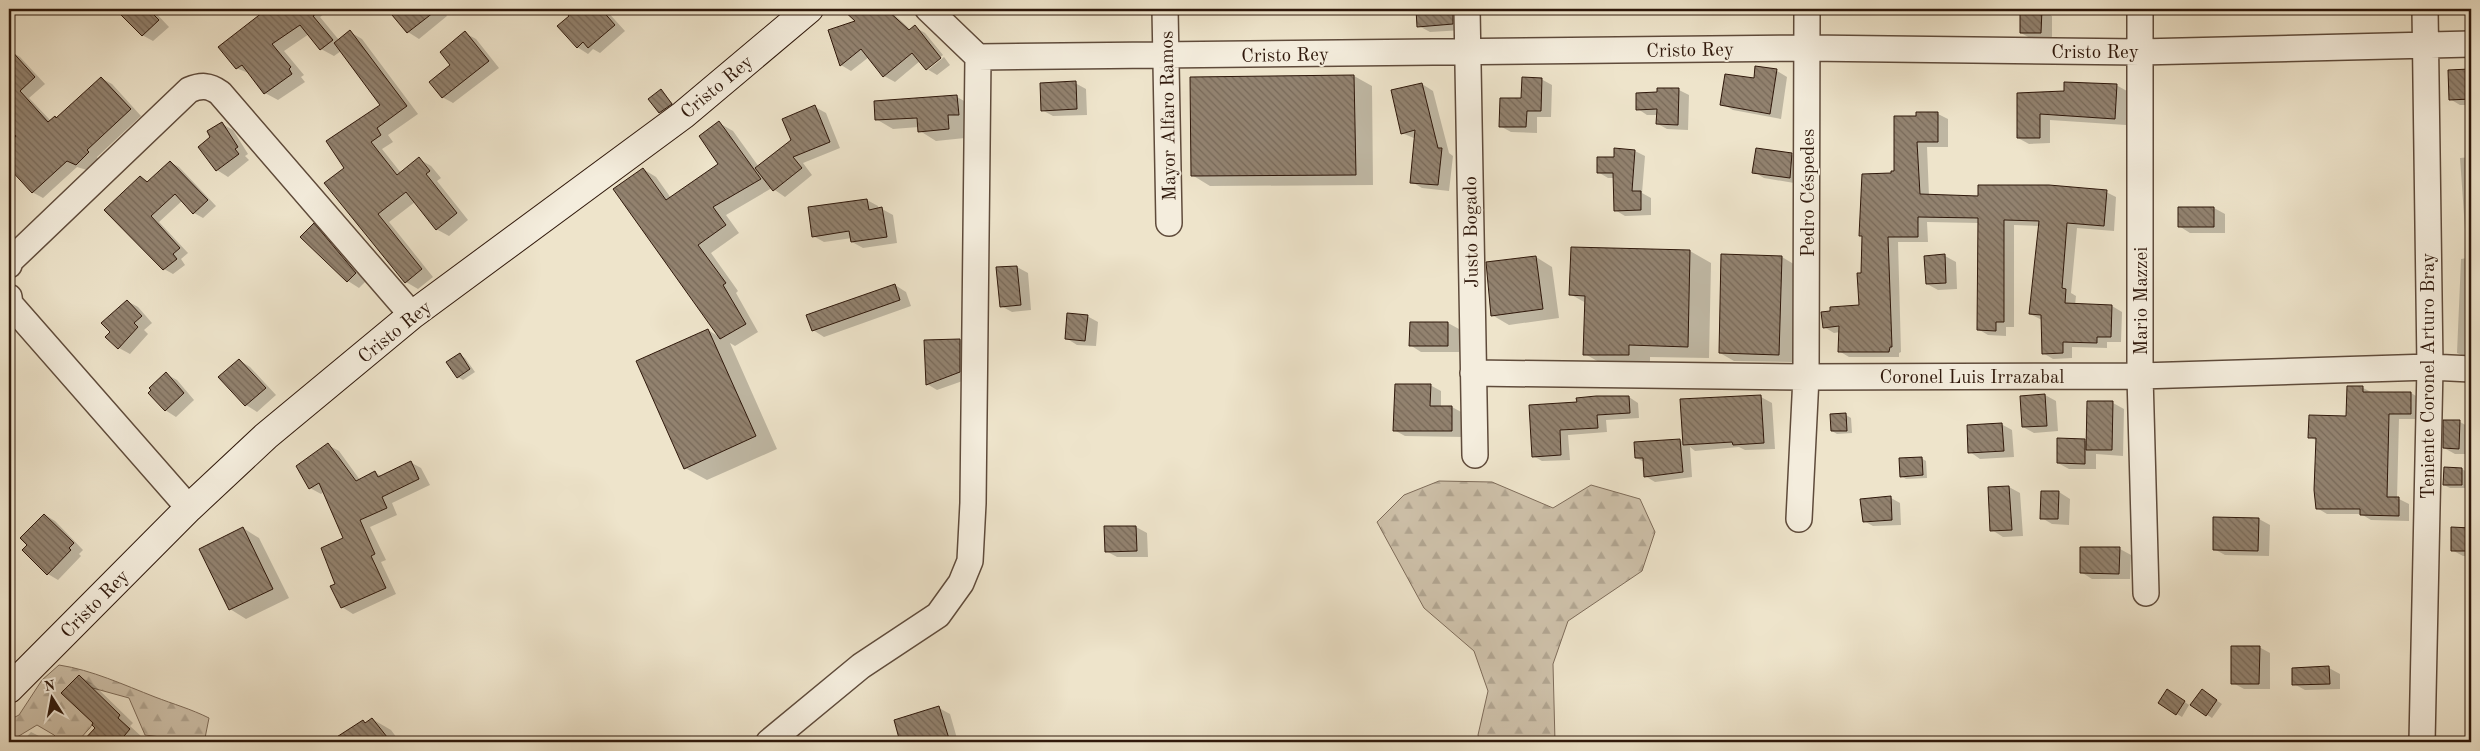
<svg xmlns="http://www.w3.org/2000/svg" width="2480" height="751" font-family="'Old Standard TT',serif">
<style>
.forest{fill:url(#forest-firs);stroke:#7e6c5a}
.shadow{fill:#0003}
.building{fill:url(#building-back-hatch);stroke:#2f180b}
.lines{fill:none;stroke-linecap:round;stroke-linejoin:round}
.street-casing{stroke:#5f4b3b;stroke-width:28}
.secondary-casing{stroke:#2f180b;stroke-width:30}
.street{stroke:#f4eddd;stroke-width:25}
.secondary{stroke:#f4eddd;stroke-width:28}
.labels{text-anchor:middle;stroke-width:4;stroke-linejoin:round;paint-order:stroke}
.street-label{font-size:19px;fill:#2f180b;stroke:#f4eddd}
</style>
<defs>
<pattern id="forest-firs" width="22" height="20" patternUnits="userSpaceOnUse" patternTransform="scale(1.25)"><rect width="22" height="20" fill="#cec1aa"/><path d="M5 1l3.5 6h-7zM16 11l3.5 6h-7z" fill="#b1a591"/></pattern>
<pattern id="building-back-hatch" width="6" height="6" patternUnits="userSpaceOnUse" patternTransform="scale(1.25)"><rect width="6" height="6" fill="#92826f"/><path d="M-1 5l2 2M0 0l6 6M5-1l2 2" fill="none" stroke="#786959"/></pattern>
</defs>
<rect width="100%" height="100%" fill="#eee4cb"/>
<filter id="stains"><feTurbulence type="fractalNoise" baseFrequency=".004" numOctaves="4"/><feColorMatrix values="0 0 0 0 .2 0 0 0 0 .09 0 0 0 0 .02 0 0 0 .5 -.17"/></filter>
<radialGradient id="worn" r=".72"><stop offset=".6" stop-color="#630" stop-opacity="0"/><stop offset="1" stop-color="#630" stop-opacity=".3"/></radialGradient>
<path class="forest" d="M1439,481l53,1 61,26 38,-23 49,14 15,33 -13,39 -74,50 -15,43 2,78h-75l-2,-7 10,-44 -14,-40 -50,-43 -47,-86 27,-27z
M59,665c33,5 65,20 96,32 18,7 36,12 54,21l-4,20 -20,2 -40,-5 -16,-37 -40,-11c2,10 7,26 4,36 -3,7 -11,11 -14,19h-18l-7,-7 -17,-10 -28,17v-22l10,-5 23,-35z"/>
<path class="shadow" d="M117,9h35l17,18 -16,14 -11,-6z
M269,9h51l4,5 -4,3 19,23 11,-8 12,7 56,75 -30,21 5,7 -11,7 19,24 18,-14 12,7 10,12 -4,3 31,39 -19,16 -13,-7 -21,-27 -26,20 44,55 -15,12 -12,-7 -61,-114 37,-63 -41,-54 -7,5 -13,-7 -12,-15 -25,17 20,24 -3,2 4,5 -27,18 -13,-7 -14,-19 -15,-6 -16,-20z
M395,9h47l5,7 -28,23 -11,-7 -17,-20z
M565,9h40l20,22 -25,22 -7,-4 -5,5 -11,-7 -7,-31z
M737,9h21l-10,6z
M844,9h44l23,21 4,-3 10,6 18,22 -15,12v3l16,-13 6,8 -13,10 -10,-6 -7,-8 -25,21 -11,-6 -15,-19 -18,14 -10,-6 17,-44z
M1417,9h45l1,21 -33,2 -11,-6z
M1618,9h35v2l-30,1z
M2041,10l11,6v23h-20l-11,-6z
M465,33l11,6 23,29 -46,35 -11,-6 10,-32z
M10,51l10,6 25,27 -16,14 22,23 6,-2 44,-41 11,6 29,32 -44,41 1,2 -11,11 -10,-3 -34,31 -11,-6 -23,-26z
M1777,71l10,6 -6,42 -48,-9 -11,-6 33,-25z
M2449,71h22v34h-11l-10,-6z
M1354,76l18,10 1,99 -163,1 -18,-11 -1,-97z
M1541,79l11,6 -1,32h-14v16l-26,-1 -11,-6z
M1075,83l11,6 1,26 -34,1 -11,-6z
M1422,84l11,7 16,62 4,3 -4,35 -27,-3 -10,-6 4,-43 -14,-6z
M2116,85l11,6 -1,34 -76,-5v23l-21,1 -11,-6v-44l47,-1z
M1659,89l20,1 10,5 -1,35 -21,-1 -9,-5v-9h-11l-9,-6 20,-15z
M661,91l15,16 -11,8 -5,-3z
M957,97l16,9 2,18h-11l1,14 -29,3 -16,-10 -1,-4 -26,2 -17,-10z
M815,107l11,6 14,35 -37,15 9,12 -27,22 -13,-9 -46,27 13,18 -28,20 27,38 -2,2 22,39 -23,14 -5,-3 47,106 -70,31 -22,-12 23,-138 13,8 -78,-169 13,8 15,21 48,-33v-42l14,8 26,36 33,-27z
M1938,114l10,5v28h-21l2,49 50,1 127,-5 10,5 -2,34 -37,-3 -6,65 5,3 -1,9 37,1 10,6 -1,30h-14v6l-35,-1v11l-19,1 -10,-6 -1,-33 -12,-6 9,-88 -25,-1v102h-8v9l-18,-1 -10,-6 1,-106 -52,-1 1,20h-30l3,110 -2,1v4h-50l-10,-6 1,-19 -6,1 -10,-6 36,-21 3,-70 -2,-1 31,-61 4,-2 21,-55z
M222,124l11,6 15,24 -3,2 4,4 -21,17 -11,-7 -17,-23 12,-9z
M1635,151l10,5 -3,37 9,5v17l-26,1 -10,-6v-32h-7l-10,-6 17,-13z
M1792,155l11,6 -3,23 -36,-6 -10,-6z
M2471,157v202l-14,-6 4,-94 6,-1 -7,-100z
M170,162l9,5 37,39 -13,12 -9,-5 -11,-13 -24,22 29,31 -7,6 4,6 -12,9 -9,-5 -23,-92 8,5z
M867,200l11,6v3h4l11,6 4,28 -34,5 -11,-6v-4l-28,4 -11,-6z
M2214,208l11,6v19h-35l-11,-7z
M314,225l11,6 42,49 -8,8 -11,-7 -46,-44z
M1572,248l118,3 21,12 -2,95 -59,-1v10l-44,-1 -21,-12 1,-51 -16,-9z
M1722,255l60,2 15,9 -4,96 -59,-1 -14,-8z
M1945,256l11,6 1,27 -19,1 -11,-6z
M1536,257l16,10 7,51 -50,7 -17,-10z
M1017,267l11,6 3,37 -19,2 -11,-6z
M895,285l11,7 5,14 -87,31 -11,-7z
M127,301l11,6 14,16 -8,7 4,4 -18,20 -11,-6 -7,-16z
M1087,316l11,6 -2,24 -19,-1 -11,-7z
M1411,323h37l11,6v23h-38l-11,-7z
M960,340l11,6v32l-34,12 -10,-6 -2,-42z
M460,355l5,3 10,14 -12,8 -5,-3z
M239,360l11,7 26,28 -19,17 -11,-7 -26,-28z
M166,374l11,6 17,20 -18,17 -11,-7z
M1430,385l11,6v16h11l11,6v24l-58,-1 -11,-6z
M2363,388l10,5h38l10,6v20h-22l-2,79 12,6v17l-38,-1 -10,-6h-34l-10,-6v-67l-7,-4 38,-20z
M2045,395l11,6 2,30 -24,2 -11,-6z
M1629,397l9,6 1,15 -33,2 1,12 -39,3 2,25 -28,1 -9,-5 -2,-50z
M1761,397l11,6 3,46 -30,1 -6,-3 -44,4 -5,-4 2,30 -37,5 -10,-6 -1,-14 -8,-4 44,-18 4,3z
M2113,403l11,6 -1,47 -27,-2v15h-27l-11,-6 1,-23 28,1z
M1846,415l5,3 1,15 -15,1 -5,-3z
M2460,422l11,6 -1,26h-15l-11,-6z
M2001,424l11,6 2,27 -34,2 -10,-7z
M328,445l11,6 21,29 15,-7 7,3 28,-14 11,6 9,17 -38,18 5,12 -27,12 16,33 -5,2 15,32 -43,20 -11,-7 -5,-23 8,-46 -21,-46 -3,2 -11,-6z
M1921,458l5,3 1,17 -21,1 -5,-3z
M2445,469h17l5,3v16h-17l-6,-3z
M2009,487l11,6 3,43 -20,1 -11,-7z
M2059,492l11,7 -1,26 -17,-1 -10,-6z
M1891,498l9,5 1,22 -28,1 -9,-5z
M45,515l10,6 28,29 -4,4 2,2 -23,24 -10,-6 -19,-29z
M2259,519l11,6 -1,31 -44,-1 -11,-6z
M1136,527l11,6 1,24h-31l-11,-6 -1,-23z
M243,528l16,10 30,60 -43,21 -16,-10z
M2453,529h18v27h-8l-11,-6z
M2120,549l11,6 -1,24h-38l-11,-7z
M2259,647l11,6v36h-26l-11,-6z
M2329,668l11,6v15l-35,1 -11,-6z
M79,676l14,8 40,39 -3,3 12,11 -2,5h-57l14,-14z
M2172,693l17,12 -7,12 -5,-3z
M2207,694l15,10 -10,14 -20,-13z
M939,708l11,6 8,28h-56l-7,-21z
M372,719l19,11 9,12h-69l32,-21 4,2z
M31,732l14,7 3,3h-26z
M1863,736l22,5 3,1h-26z
M311,738l7,4h-13z"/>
<path class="building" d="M115,9h33l11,11 -17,16z
M267,9h56l-10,7 20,24 -13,10 -20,-25 -28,19 19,23 -2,2 3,5 -28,20 -22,-29 -6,4 -18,-22z
M387,9h51l-31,24z
M563,9h38l14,16 -27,23 -5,-6 -6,6 -20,-22 12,-10z
M842,9h44l23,21 6,-5 26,33 -15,12 -14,-17 -29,24 -22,-28 -21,17 -12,-36 27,-9z
M1416,9h37v15l-36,3z
M2020,9h22l-1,24h-21z
M350,30l57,76 -30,22 4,7 -10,7 26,33 22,-18 11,14 -4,3 31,39 -21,17 -30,-38 -28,22 44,55 -17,14 -81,-100 20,-15 -18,-27 54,-36 -46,-62z
M465,31l24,30 -47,37 -13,-16 21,-17 -10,-13z
M9,48l26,29 -15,14 28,31 7,-6 1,2 45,-41 30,32 -44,41 2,2 -13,13 -9,-4 -35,32 -23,-25v-24l7,-8 -7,-7z
M1755,66l22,3 -7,45 -50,-9 5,-31 29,4z
M2470,69l1,30 -22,1 -1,-30z
M1354,75l2,100 -165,1 -1,-99z
M1522,77l20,1 -1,33h-14l-1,16h-27l1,-29h21z
M1076,81l1,28 -36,2 -1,-28z
M2064,82l53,2 -2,35 -75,-5v24h-23v-45l47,-2z
M1422,83l16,65h4l-4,37 -28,-2 5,-53 -14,4 -10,-44z
M1657,88h22l-1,37 -22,-1 1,-15 -21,1v-17l21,-1z
M661,89l11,15 -13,9 -11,-14z
M957,95l2,20h-11l1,14 -31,3 -1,-14 -42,2 -1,-19z
M815,105l15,37 -37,15 9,11 -29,23 -18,-23 36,-28 -9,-21z
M1916,112h22v30h-21l3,52 58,2v-11h71l58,5 -3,36 -37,-3 -5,65 4,1 -1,14 47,2 -1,32h-14v6l-34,-1v11l-21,1 -1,-39 -12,-1 10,-93 -35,-1v102h-8v9l-19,-1 1,-112 -60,-1v20h-30l4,110h-2l-1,5h-51l1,-26 -16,2 -2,-16 9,-1v-4l29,-2 -2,-32h4l1,-37h-3l3,-62 29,-1v-2h3v-55h22z
M719,121l42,58 -48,28 13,18 -28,20 28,38 -3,2 23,39 -26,15 -107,-150 30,-21 23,32 52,-36 -19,-28z
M222,122l16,25 -3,2 4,5 -23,17 -18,-24 12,-10 -3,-6z
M1614,148l21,2 -3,41h9v19l-27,1 -1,-38h-16v-16h17z
M1756,148l36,5 -2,25 -38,-5z
M170,161l38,39 -15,14 -18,-20 -24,22 29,32 -7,6 4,5 -14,11 -59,-60 36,-34 7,6z
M867,199l2,11 13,-3 5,30 -36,5 -2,-11 -37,6 -4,-30z
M2178,207h36v20h-36z
M314,223l42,50 -9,9 -47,-45z
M1571,247l119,3 -2,97 -59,-2v10h-46l2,-59 -16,-1z
M1721,254l61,2 -3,99 -60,-2z
M1945,254l1,29 -20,1 -2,-28z
M1536,256l7,53 -52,7 -5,-54z
M1017,266l4,39 -21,2 -4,-40z
M895,284l5,16 -88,31 -6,-16z
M127,300l15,16 -8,7 4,4 -20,22 -13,-12 5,-5 -9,-9z
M1067,313l21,2 -3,26 -20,-2z
M1410,322h38v24h-39z
M708,329l48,107 -72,33 -48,-108z
M960,339v33l-34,13 -2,-45z
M460,353l10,16 -13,9 -11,-16z
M239,359l27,29 -21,18 -27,-29z
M166,372l18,21 -19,18 -17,-18 3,-3 -2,-2z
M1395,384h36l-1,22h22v25h-59z
M2347,386h16v6h48v22h-22l-2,83h12v19l-39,-1v-6h-44l-2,-19 2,-52h-8l1,-23 37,1z
M2045,394l2,32 -25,1 -2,-31z
M1761,395l3,48 -31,2 -1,-3 -49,3 -3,-46z
M1596,396h33l1,17 -33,2 1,13 -38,2 1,25 -29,2 -3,-52 48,-3 -1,-4z
M2087,401h26l-1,49h-26z
M1846,413l1,18h-16l-1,-17z
M2443,420h17l-1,29 -16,-1z
M2002,423l2,28 -36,2 -1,-28z
M2057,438l28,1v25l-28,-1z
M1680,439l3,33 -39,5 -1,-19h-8l-1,-16z
M328,443l28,38 19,-10 3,6 33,-16 8,18 -37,18 5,11 -27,12 15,34 -4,2 15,32 -45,20 -11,-22 5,-2 -14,-36 22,-10 -24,-55 -10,6 -13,-23z
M1922,457l1,18 -23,2 -1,-19z
M2444,467l18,1v17h-19z
M2009,486l3,44 -22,1 -2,-44z
M2041,491h18l-1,28h-18z
M1891,496l1,24 -29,2 -3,-23z
M44,514l30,29 -5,5 2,2 -24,25 -25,-25 5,-5 -7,-7z
M2213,517l46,1 -1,33 -45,-1z
M1104,526h32l1,25 -32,1z
M243,527l30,62 -44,21 -30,-61z
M2451,527l20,1v23h-20z
M2080,547h40l-1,27 -39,-1z
M2231,646h29l-1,38h-28z
M2329,666l1,18 -38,1v-17z
M79,675l41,40 -2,3 12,11 -11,13h-37l13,-14 -3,-3 1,-2 -32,-30z
M2167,689l18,12 -9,14 -18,-12z
M2202,689l15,11 -11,16 -16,-11z
M939,706l11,36h-50l-6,-22z
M372,718l19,24h-62l34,-22 2,3z"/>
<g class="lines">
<defs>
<path id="street" d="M928,9l50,48 829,-9 333,4 331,-8
M1165,9l4,214
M1467,9l8,446
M2140,9v367l6,217
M9,265l1,-4 179,-171c12,-5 20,-5 31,3l192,222
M9,297l1,7 179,204
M1473,373l333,4 334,-1 290,-9 41,2
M1799,519l7,-142 1,-368
M769,742l92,-76 77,-51 23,-32 9,-22 3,-58 5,-446
M2422,742l8,-375 -5,-358"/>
<path id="secondary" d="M9,689l180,-181 77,-72 146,-121 271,-200 126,-106"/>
</defs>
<use href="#street" class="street-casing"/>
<use href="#secondary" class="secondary-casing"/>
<use href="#street" class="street"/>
<use href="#secondary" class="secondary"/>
</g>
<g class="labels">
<g class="street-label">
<text transform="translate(1690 49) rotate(-1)" y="7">Cristo Rey</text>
<text x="2095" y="58">Cristo Rey</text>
<text transform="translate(1285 54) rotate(-1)" y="7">Cristo Rey</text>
<text transform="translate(716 86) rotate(-40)" y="7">Cristo Rey</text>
<text transform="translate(1167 116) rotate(-91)" y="7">Mayor Alfaro Ramos</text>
<text transform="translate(1807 193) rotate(-90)" y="7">Pedro Céspedes</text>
<text transform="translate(1470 232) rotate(-91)" y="7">Justo Bogado</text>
<text transform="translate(2140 301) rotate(-90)" y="7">Mario Mazzei</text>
<text transform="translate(394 331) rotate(-39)" y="7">Cristo Rey</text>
<text x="1972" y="383">Coronel Luis Irrazabal</text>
<text transform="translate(2427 376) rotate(-90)" y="7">Teniente Coronel Arturo Bray</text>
<text transform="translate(94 603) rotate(-45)" y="7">Cristo Rey</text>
</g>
</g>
<rect width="2480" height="751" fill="none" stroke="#eee4cb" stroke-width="30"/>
<rect x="10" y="10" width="2460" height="731" fill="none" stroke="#2f180b" stroke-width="2.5"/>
<rect x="15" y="15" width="2450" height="721" fill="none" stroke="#2f180b"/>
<g transform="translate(52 698) rotate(349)" stroke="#f4eddd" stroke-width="4" paint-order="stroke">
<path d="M0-4L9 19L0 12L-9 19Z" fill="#2f180b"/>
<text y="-8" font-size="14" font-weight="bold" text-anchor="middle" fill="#2f180b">N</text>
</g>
<rect width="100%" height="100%" filter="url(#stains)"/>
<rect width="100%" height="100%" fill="url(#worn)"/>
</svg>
